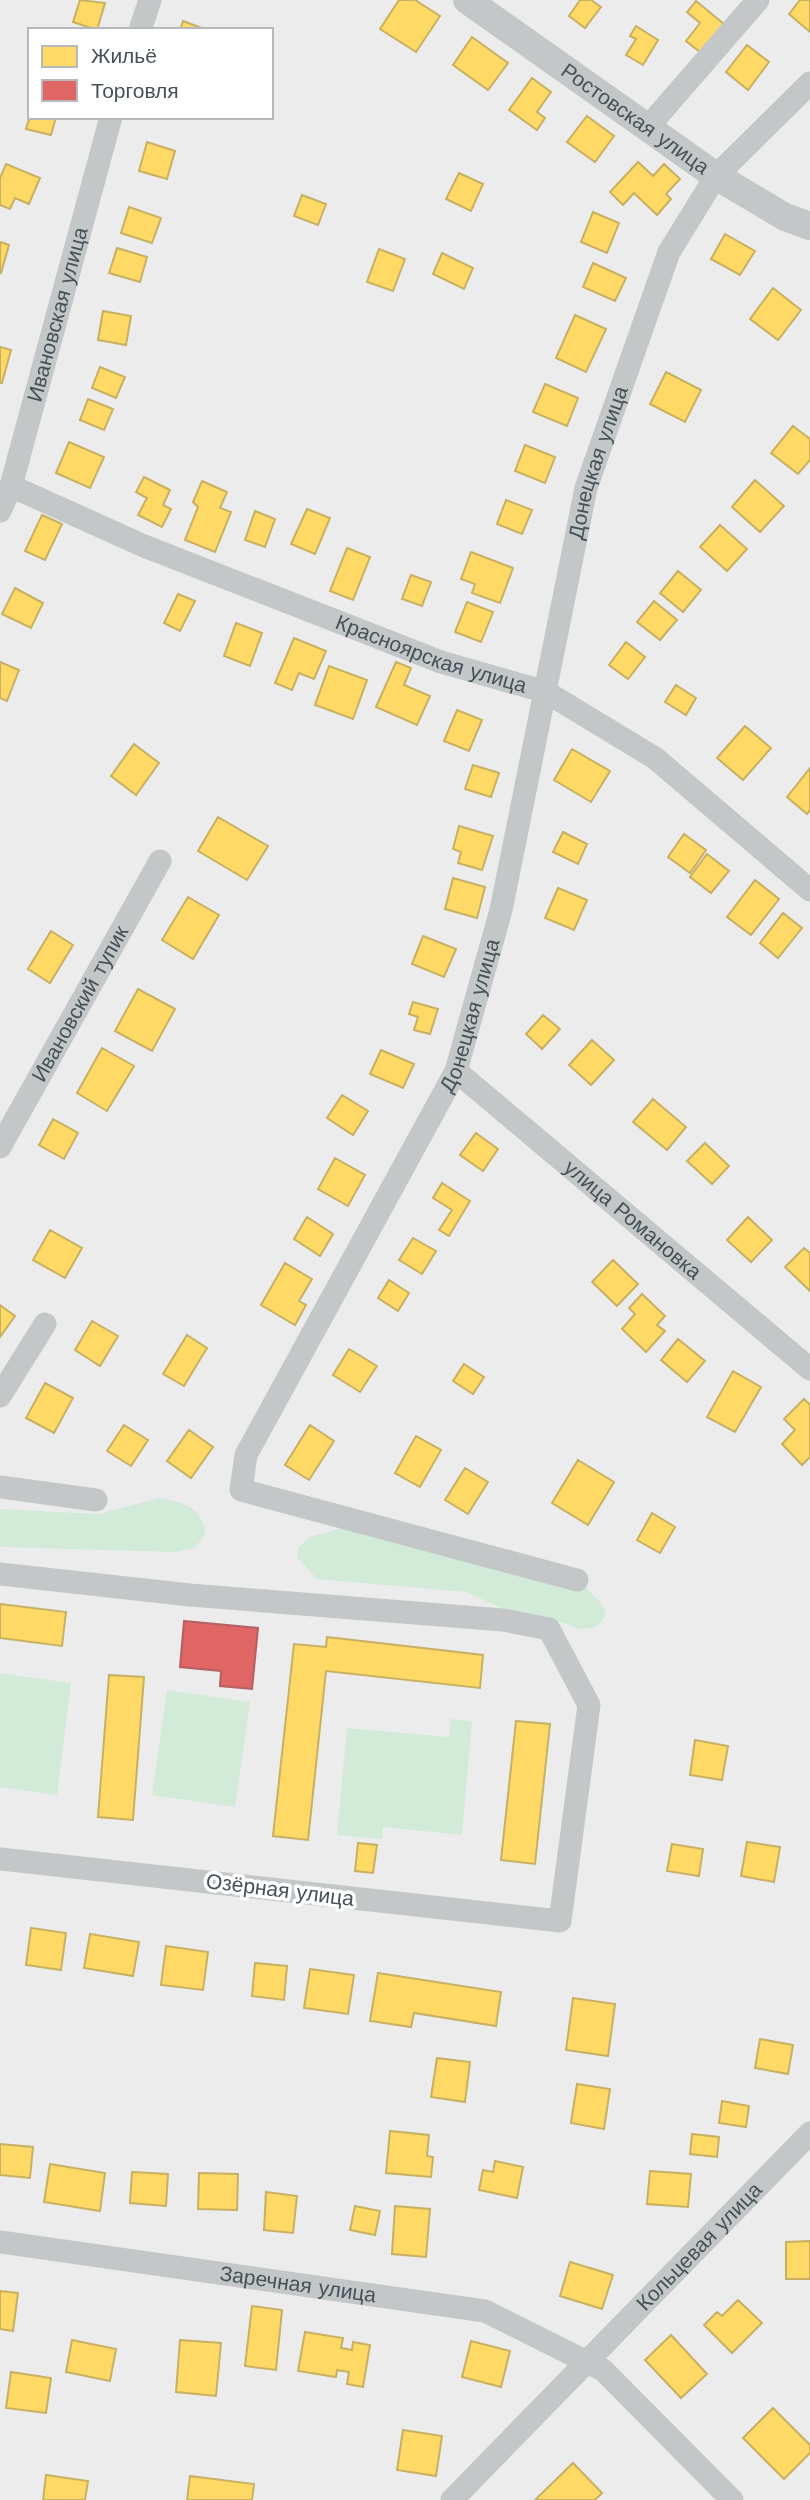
<svg xmlns="http://www.w3.org/2000/svg" width="810" height="2500" font-family="'Work Sans',sans-serif">
<style>
.green{fill:#d1ebd8}
.homes{fill:#ffd966;stroke:#c7b062;stroke-width:2}
.shops{fill:#e06666;stroke:#b26062;stroke-width:2}
.lines{fill:none;stroke-linecap:round;stroke-linejoin:round}
.minor{stroke:#c3c7c8;stroke-width:23}
.tertiary{stroke:#c3c7c8;stroke-width:28}
.labels{text-anchor:middle;stroke-width:7;stroke-linejoin:round;paint-order:stroke}
.street-label{font-size:21px;fill:#455157;stroke:#fff}
</style>
<rect width="100%" height="100%" fill="#edecec"/>
<path class="green" d="M159,1498c25,5 44,8 46,37l-10,13 -20,4 -175,-5v-38l99,5z
M343,1528l243,60 15,15 5,9 -4,9 -8,7 -14,1 -25,-9 -45,-8 -44,-20 -149,-13 -20,-22 1,-9 12,-11z
M0,1673l71,10 -14,112 -57,-8z
M167,1690l83,12 -15,105 -83,-12z
M451,1719l21,2 -10,114 -79,-8 -1,12 -45,-4 10,-107 102,9z"/>
<path class="homes" d="M80,0l25,3 -8,27 -24,-8z
M399,0h16l25,16 -24,36 -36,-23z
M580,0h11l10,7 -16,21 -16,-12z
M800,0h10v32l-21,-18z
M696,1l28,23 -24,28 -14,-11 14,-18 -13,-11z
M183,21l24,9h-27z
M636,26l22,14 -15,25 -17,-10 10,-16 -6,-3z
M472,37l36,26 -20,27 -35,-25z
M747,45l22,17 -21,28 -22,-18z
M532,78l19,14 -14,20 8,6 -8,12 -28,-20z
M30,116l26,1 -5,18 -25,-6z
M587,116l27,20 -19,26 -28,-20z
M147,142l28,9 -8,28 -28,-8z
M638,162l15,14 11,-12 16,15 -14,15 5,5 -14,16 -23,-22 -11,12 -13,-13z
M6,164l34,14 -11,26 -14,-6 -5,11 -10,-4v-27z
M459,173l24,11 -12,27 -25,-12z
M302,195l24,9 -8,21 -24,-9z
M129,207l32,11 -9,25 -31,-10z
M593,212l26,11 -12,30 -26,-11z
M725,234l30,17 -15,24 -29,-16z
M0,242l9,3 -8,28h-1z
M117,248l30,9 -7,25 -31,-9z
M379,249l26,10 -12,32 -26,-9z
M442,253l31,15 -9,21 -31,-15z
M593,263l33,15 -11,23 -32,-14z
M773,288l28,22 -23,30 -28,-21z
M103,311l28,5 -5,29 -28,-5z
M575,315l31,14 -20,43 -30,-14z
M0,347l11,3 -9,33h-2z
M100,367l25,10 -9,21 -24,-10z
M666,372l35,18 -16,32 -35,-18z
M545,384l33,14 -11,28 -34,-14z
M88,399l25,10 -9,21 -24,-10z
M793,426l17,13v21l-12,14 -27,-21z
M69,442l35,15 -14,31 -34,-15z
M525,445l30,12 -10,26 -30,-12z
M144,477l26,13 -7,15 8,4 -9,18 -24,-12 9,-17 -11,-6z
M755,480l29,26 -24,26 -28,-25z
M202,481l25,11 -7,16 11,4 -16,40 -30,-12 13,-33 -5,-5z
M506,500l26,10 -10,24 -25,-10z
M307,509l23,9 -15,36 -24,-10z
M255,511l20,8 -10,28 -20,-7z
M42,515l20,9 -17,36 -20,-9z
M720,525l27,24 -20,22 -27,-24z
M347,548l23,9 -17,43 -23,-9z
M471,552l42,16 -13,35 -28,-10 3,-9 -14,-5z
M678,571l23,19 -18,22 -23,-19z
M411,575l20,7 -9,24 -20,-7z
M15,588l28,15 -12,25 -29,-14z
M178,594l17,7 -15,30 -16,-8z
M654,601l23,19 -17,20 -23,-18z
M467,602l26,10 -12,30 -26,-10z
M236,623l26,10 -12,33 -26,-10z
M294,638l32,13 -12,28 -15,-6 -7,17 -17,-7z
M626,642l19,15 -17,22 -19,-14z
M0,662l19,8 -12,31 -7,-3z
M396,662l15,6 -7,17 26,11 -13,29 -41,-18z
M329,666l38,14 -14,39 -38,-14z
M676,685l20,13 -10,17 -21,-13z
M457,710l25,10 -13,31 -25,-10z
M745,726l26,22 -28,32 -26,-22z
M134,744l25,19 -23,32 -25,-19z
M572,749l38,22 -19,31 -37,-22z
M473,765l26,8 -8,24 -26,-8z
M810,768v42l-3,4 -20,-17z
M218,817l50,29 -21,34 -49,-29z
M459,826l34,10 -11,34 -24,-7 3,-11 -8,-3z
M563,832l24,12 -9,20 -25,-12z
M684,834l22,16 -16,23 -22,-16z
M707,854l22,17 -18,22 -21,-16z
M453,878l32,9 -8,31 -32,-9z
M755,880l24,19 -28,36 -24,-18z
M558,888l29,12 -13,30 -29,-12z
M188,897l31,18 -26,44 -31,-19z
M783,913l19,15 -24,30 -18,-15z
M51,931l22,14 -23,38 -22,-14z
M423,936l33,13 -12,28 -32,-13z
M138,989l37,20 -23,42 -37,-20z
M413,1002l25,7 -8,25 -16,-4 4,-13 -9,-3z
M543,1015l17,14 -18,20 -16,-15z
M592,1040l22,20 -23,25 -22,-20z
M102,1048l32,18 -27,45 -30,-18z
M381,1050l33,14 -11,24 -33,-14z
M342,1095l26,16 -15,24 -26,-17z
M653,1099l33,28 -19,23 -34,-28z
M53,1119l25,14 -14,26 -25,-14z
M476,1133l22,16 -15,22 -23,-16z
M705,1143l24,23 -17,18 -25,-23z
M335,1158l30,17 -17,31 -30,-17z
M442,1183l28,18 -21,35 -10,-6 13,-20 -19,-12z
M307,1217l26,17 -13,22 -26,-17z
M748,1217l24,23 -21,22 -24,-22z
M50,1230l32,18 -17,30 -32,-18z
M413,1238l23,13 -14,23 -23,-14z
M804,1248l6,5v38l-25,-24z
M613,1260l25,24 -21,22 -25,-24z
M285,1263l27,16 -13,22 7,4 -11,20 -34,-20z
M389,1280l20,13 -11,18 -20,-13z
M642,1294l23,22 -8,9 8,6 -19,21 -24,-23 13,-15 -6,-6z
M0,1305l15,11 -15,21z
M92,1321l26,15 -18,30 -25,-16z
M187,1335l20,13 -23,38 -21,-12z
M678,1339l27,22 -18,21 -26,-22z
M349,1349l28,17 -17,26 -27,-17z
M464,1364l20,13 -11,17 -20,-13z
M733,1371l28,16 -26,45 -28,-15z
M45,1383l28,15 -19,35 -28,-15z
M804,1399l6,6v52l-8,8 -20,-21 13,-14 -11,-11z
M124,1425l24,15 -17,26 -24,-15z
M310,1425l24,16 -25,39 -24,-15z
M189,1430l24,17 -22,31 -24,-17z
M416,1436l25,14 -21,37 -25,-14z
M578,1460l36,22 -26,43 -36,-22z
M465,1468l23,14 -20,32 -23,-14z
M652,1513l23,14 -15,26 -23,-13z
M0,1604l66,8 -4,34 -62,-8z
M327,1637l156,18 -3,33 -154,-17 -18,169 -35,-4 21,-192 32,3z
M109,1675l35,2 -11,143 -35,-3z
M516,1721l34,3 -15,140 -34,-4z
M695,1740l33,6 -6,34 -32,-5z
M747,1842l33,5 -6,35 -33,-6z
M358,1843l19,2 -4,28 -18,-2z
M672,1844l31,5 -4,27 -32,-5z
M31,1928l35,5 -5,37 -35,-5z
M90,1934l49,8 -6,34 -49,-8z
M166,1946l42,6 -5,38 -42,-5z
M255,1963l32,3 -3,34 -32,-4z
M310,1969l44,6 -6,39 -44,-6z
M378,1973l123,19 -5,34 -82,-13 -3,14 -41,-6z
M573,1998l42,6 -7,52 -42,-6z
M760,2039l33,6 -5,29 -33,-6z
M437,2058l33,4 -5,40 -34,-5z
M577,2084l33,5 -6,40 -33,-6z
M722,2101l27,5 -3,21 -27,-4z
M390,2131l39,4 -2,21 6,1 -2,20 -45,-4z
M692,2134l27,3 -2,20 -27,-3z
M0,2144l33,3 -3,31 -30,-3z
M495,2161l28,6 -6,31 -38,-8 4,-20 10,2z
M50,2164l55,9 -5,38 -56,-9z
M650,2171l41,3 -3,33 -41,-3z
M132,2172l36,2 -2,32 -36,-3z
M199,2173l39,1 -1,36 -39,-1z
M266,2192l31,4 -4,37 -29,-3z
M355,2206l25,5 -5,24 -25,-5z
M395,2206l35,3 -4,48 -34,-3z
M810,2241v38h-24v-37z
M570,2262l43,13 -11,34 -42,-13z
M0,2291l18,2 -5,38 -13,-2z
M738,2300l24,23 -30,30 -28,-28 13,-13 5,4z
M252,2306l30,4 -6,60 -31,-4z
M305,2332l38,6 -2,10 11,2 1,-8 17,3 -7,42 -16,-3 2,-12 -12,-2 -1,7 -38,-6z
M671,2335l36,39 -26,24 -36,-38z
M72,2340l44,9 -6,32 -44,-9z
M180,2340l41,3 -5,53 -40,-4z
M471,2341l39,10 -9,36 -39,-10z
M11,2372l40,6 -5,35 -40,-5z
M773,2408l37,37v8l-26,26 -41,-41z
M403,2430l39,6 -6,40 -39,-6z
M573,2463l29,30 -7,7h-60z
M46,2475l42,6 -3,19h-42z
M190,2476l64,8 -2,16h-65z"/>
<path class="shops" d="M184,1621l74,7 -6,61 -32,-3 1,-15 -41,-4z"/>
<g class="lines">
<g class="minor">
<path d="M140,30l10,-30"/>
<path d="M648,127l110,-127"/>
<path id="s1" d="M11,486l133,60 297,116 105,30 109,66 155,132"/>
<path id="s2" d="M0,511l11,-25 100,-369"/>
<path id="s3" d="M456,1071l354,298"/>
<path id="s4" d="M0,1147l160,-286"/>
<path d="M0,1396l45,-72"/>
<path d="M0,1487l96,13"/>
<path d="M0,1574l190,21 313,25 46,9 40,76 -29,216 -560,-62"/>
<path id="s5" d="M577,1580l-336,-90 5,-35 210,-384 45,-161 85,-422 83,-236 47,-76 94,-93"/>
<path id="s6" d="M0,2242l485,69 118,59 129,130"/>
<path id="s7" d="M452,2500l358,-367"/>
</g>
<path class="tertiary" id="s8" d="M467,0l249,176 69,41 25,9"/>
</g>
<g class="labels">
<g class="street-label">
<text dy="7" stroke="none"><textPath href="#s8" startOffset="206">Ростовская улица</textPath></text>
<text dy="7" stroke="none"><textPath href="#s2" startOffset="205">Ивановская улица</textPath></text>
<text dy="7" stroke="none"><textPath href="#s5" startOffset="1446">Донецкая улица</textPath></text>
<text dy="7" stroke="none"><textPath href="#s1" startOffset="453">Красноярская улица</textPath></text>
<text dy="7" stroke="none"><textPath href="#s4" startOffset="164">Ивановский тупик</textPath></text>
<text dy="7" stroke="none"><textPath href="#s5" startOffset="878">Донецкая улица</textPath></text>
<text dy="7" stroke="none"><textPath href="#s3" startOffset="231">улица Романовка</textPath></text>
<text transform="translate(280 1890) rotate(7)" y="7">Озёрная улица</text>
<text dy="7" stroke="none"><textPath href="#s7" startOffset="354">Кольцевая улица</textPath></text>
<text dy="7" stroke="none"><textPath href="#s6" startOffset="301">Заречная улица</textPath></text>
</g>
</g>
<rect x="28" y="28" width="245" height="91" fill="#ffffff" stroke="#b5b9bc" stroke-width="2"/>
<rect x="42" y="46" width="35" height="21" fill="#ffd966" stroke="#b5b9bc" stroke-width="2"/>
<text x="91" y="63" font-size="21" fill="#455157">Жильё</text>
<rect x="42" y="80" width="35" height="21" fill="#e06666" stroke="#b5b9bc" stroke-width="2"/>
<text x="91" y="98" font-size="21" fill="#455157">Торговля</text>
</svg>
